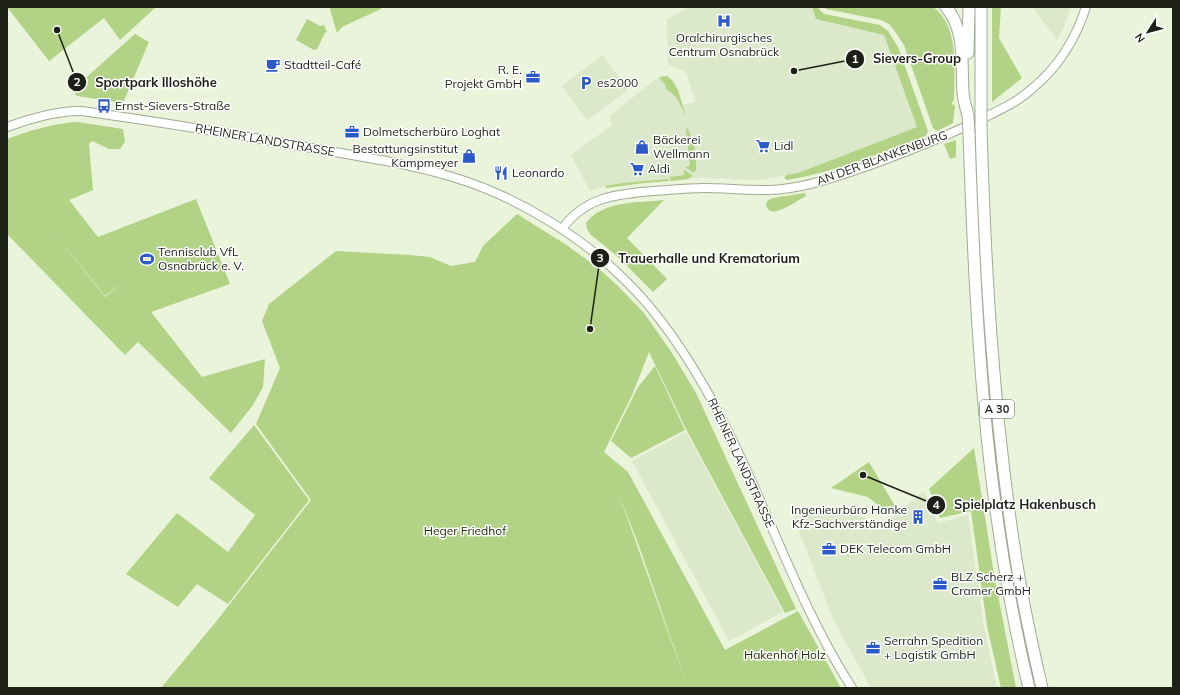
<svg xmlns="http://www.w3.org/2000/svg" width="1180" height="695" font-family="Mulish,sans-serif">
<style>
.built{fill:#dbe9ca}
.green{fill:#b2d285;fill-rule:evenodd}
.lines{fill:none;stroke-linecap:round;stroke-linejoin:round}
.tertiary-casing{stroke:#a0ab94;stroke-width:10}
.motorway-casing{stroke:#a0ab94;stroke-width:13}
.tertiary{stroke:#fff;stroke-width:8}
.motorway{stroke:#fff;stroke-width:11}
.motorway-bridge-casing{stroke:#a0ab94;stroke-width:13;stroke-linecap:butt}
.motorway-bridge{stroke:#fff;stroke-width:11}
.labels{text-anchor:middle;stroke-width:3;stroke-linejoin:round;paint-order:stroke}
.shield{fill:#fff;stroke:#60635d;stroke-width:1}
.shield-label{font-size:11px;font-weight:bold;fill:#1c2017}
.poi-label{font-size:12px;fill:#1c2017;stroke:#fff;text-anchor:start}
.street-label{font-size:12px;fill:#1c2017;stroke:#fff}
.park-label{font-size:12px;fill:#22300a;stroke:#fff}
.leader{fill:none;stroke:#1c2017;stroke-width:1.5}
.callout-dot{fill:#1c2017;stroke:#fff;stroke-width:1.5}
.mark-label{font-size:12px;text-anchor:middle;font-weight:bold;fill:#fff}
.callout-label{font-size:13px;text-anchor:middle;font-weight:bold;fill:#1c2017;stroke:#fff;stroke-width:3;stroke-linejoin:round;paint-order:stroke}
</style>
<rect width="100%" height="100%" fill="#e9f4db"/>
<path class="built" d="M690,7h122l4,12 68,16 33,92 -119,46 -38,7 -61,-2 -30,3 -1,-2 -46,4 -17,3 -15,5 -19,-36 41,-30 -3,-9 50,-39 7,-1 6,4 5,8 5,17 13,-3 -9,-30 -18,-8 -1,-45z
M1033,7h38l-7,20 -7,13z
M603,55l25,35 -41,30 -25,-34z
M686,432l97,180 -54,29 -97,-180z
M924,491l14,32 30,-8 16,112 13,61h-126l-37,-67 -41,-105 27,-7 26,2 19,7 13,11z"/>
<path class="green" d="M7,7h149l-36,33 -16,-22 -55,43z
M331,7h49l1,2 -39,18 -5,6 -7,-24z
M812,7h5l7,7 56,11 8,6 10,16 30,84 -2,5c-45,17 -91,36 -139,44l-3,-2 2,-3 12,-2 119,-46 -33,-92 -68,-16z
M824,7h109c27,19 21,64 21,93l-2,2v2l3,2 -2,17 -16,8 -4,-3 -29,-83 -10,-15 -5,-6 -8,-4 -55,-11z
M992,7h9l-2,31 23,40 -30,24z
M307,19l13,7 4,-1 3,7 -2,1 -8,16 -3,1 -18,-10z
M135,34l14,8 -26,61 -46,-7 -5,-6z
M667,76c13,9 14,27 19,41 -6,-13 -7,-20 -20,-28v-3l-7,-9z
M77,122l46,7 2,13 -5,7h-11l-17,-8 -3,3 4,46 -24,10 29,37 98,-38 34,85 -79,28 51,65 63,-18 -2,28 -10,18 -22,28 -93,-91 -13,13 -118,-121v-95c22,-8 47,-16 70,-17zM44,220l61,76 21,-16 22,28 -22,-28 -21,17z
M687,128c7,13 10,27 9,42l-2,3 -9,-6 5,-1 -4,-37z
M956,140v17l-6,2 -6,-15z
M684,170l9,6 -5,3 -17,2 -1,-4 14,-2z
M668,179l1,2 -25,2 -38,5 -1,-2 17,-3z
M805,193l1,3c-8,4 -32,22 -38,13 -3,-4 -2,-6 0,-9l5,-2z
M664,200l-37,38 40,41 -14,13 -37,-37 -25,-20 -4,-6 -1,-6c18,-23 52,-20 78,-23z
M517,214l48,30 32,23 22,20 25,26 28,40 24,40 100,216 -11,4 -98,-182 -38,-79 -16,41 -29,59 24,20 97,178 73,-39 43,77h-153l-49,-142 -21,-54 70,196h-527l54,-65 96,-123 -55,-76 24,-56 -18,-47 7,-17 67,-53 74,4 20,2 21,9 24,-4 8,-16z
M655,366l30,64 -54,28 -20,-17 27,-54z
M254,425l55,75 -81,104 -31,-20 -19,23 -52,-33 51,-61 51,39 27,-37 -46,-37z
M974,448l20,126 22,114h-15l-14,-62 -16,-115 -31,7 -11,-29z
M869,462l26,44 -7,7 -20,-16 -37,-9z"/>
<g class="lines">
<defs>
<path id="tertiary" d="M7,127c21,-8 53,-17 75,-16 77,11 153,23 229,37 51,9 104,16 154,33 57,19 118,57 160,99 36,35 65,80 89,124 50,92 81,195 138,284
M562,229c23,-32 54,-35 91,-38 17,-1 34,-3 51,-3 26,0 53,4 79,1 28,-3 55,-13 82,-22 36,-13 72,-27 106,-43 22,-11 45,-20 63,-37 25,-21 42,-49 52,-80"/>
<path id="motorway" d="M946,7c20,24 15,55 17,84 0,8 3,17 5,24
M968,53l1,-46
M981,108v-101
M981,127c4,140 12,280 33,419 7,48 17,95 28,142
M969,134c6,186 16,373 60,554"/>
</defs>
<use href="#tertiary" class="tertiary-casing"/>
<use href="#motorway" class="motorway-casing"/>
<use href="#tertiary" class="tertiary"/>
<use href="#motorway" class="motorway"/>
<defs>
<path id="motorway-bridge" d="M981,108v19
M968,115l1,19"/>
</defs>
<use href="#motorway-bridge" class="motorway-bridge-casing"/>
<use href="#motorway-bridge" class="motorway-bridge"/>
</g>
<defs>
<symbol id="hospital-bare" viewBox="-9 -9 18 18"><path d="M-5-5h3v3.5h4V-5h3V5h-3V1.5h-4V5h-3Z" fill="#2d5ac9" stroke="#fff" stroke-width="2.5" paint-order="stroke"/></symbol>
<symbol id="cafe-bare" viewBox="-9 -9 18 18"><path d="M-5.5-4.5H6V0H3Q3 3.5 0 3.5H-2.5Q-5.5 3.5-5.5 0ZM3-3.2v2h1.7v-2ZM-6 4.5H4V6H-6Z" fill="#2d5ac9" stroke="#fff" stroke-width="2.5" paint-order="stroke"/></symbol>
<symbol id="office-bare" viewBox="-9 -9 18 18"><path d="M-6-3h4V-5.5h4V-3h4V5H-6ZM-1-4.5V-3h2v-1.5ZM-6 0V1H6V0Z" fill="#2d5ac9" stroke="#fff" stroke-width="2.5" paint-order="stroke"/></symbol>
<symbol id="parking-bare" viewBox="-9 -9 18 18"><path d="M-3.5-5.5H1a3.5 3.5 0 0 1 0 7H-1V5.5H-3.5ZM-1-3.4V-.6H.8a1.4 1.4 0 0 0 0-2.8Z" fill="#2d5ac9" stroke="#fff" stroke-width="2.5" paint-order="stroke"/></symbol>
<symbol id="bus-bare" viewBox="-9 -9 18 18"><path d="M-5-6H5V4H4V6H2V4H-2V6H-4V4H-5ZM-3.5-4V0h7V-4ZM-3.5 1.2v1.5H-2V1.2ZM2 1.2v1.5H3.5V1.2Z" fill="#2d5ac9" stroke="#fff" stroke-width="2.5" paint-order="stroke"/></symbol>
<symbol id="supermarket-bare" viewBox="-9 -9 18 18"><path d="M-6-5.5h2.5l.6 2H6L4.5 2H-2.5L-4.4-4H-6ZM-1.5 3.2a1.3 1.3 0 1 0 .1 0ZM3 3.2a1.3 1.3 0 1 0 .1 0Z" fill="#2d5ac9" stroke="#fff" stroke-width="2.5" paint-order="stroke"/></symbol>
<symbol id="shop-bare" viewBox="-9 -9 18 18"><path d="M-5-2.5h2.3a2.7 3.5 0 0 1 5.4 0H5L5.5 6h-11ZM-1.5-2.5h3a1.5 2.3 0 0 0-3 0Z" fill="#2d5ac9" stroke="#fff" stroke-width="2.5" paint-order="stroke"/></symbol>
<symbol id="restaurant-bare" viewBox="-9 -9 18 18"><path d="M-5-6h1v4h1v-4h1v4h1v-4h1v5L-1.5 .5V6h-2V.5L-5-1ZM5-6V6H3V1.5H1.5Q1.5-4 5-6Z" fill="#2d5ac9" stroke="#fff" stroke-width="2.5" paint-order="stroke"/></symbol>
<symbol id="stadium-bare" viewBox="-9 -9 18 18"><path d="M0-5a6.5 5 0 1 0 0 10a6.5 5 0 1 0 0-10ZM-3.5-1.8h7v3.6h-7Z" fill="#2d5ac9" stroke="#fff" stroke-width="2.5" paint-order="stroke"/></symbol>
<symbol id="building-bare" viewBox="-9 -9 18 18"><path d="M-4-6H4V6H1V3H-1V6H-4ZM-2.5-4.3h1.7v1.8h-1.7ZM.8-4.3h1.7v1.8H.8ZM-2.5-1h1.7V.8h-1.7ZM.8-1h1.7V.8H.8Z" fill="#2d5ac9" stroke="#fff" stroke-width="2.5" paint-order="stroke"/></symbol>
</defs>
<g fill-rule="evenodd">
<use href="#hospital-bare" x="714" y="11" width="20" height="20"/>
<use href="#cafe-bare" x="263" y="55" width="20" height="20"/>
<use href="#office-bare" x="523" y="67" width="20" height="20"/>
<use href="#parking-bare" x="576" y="73" width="20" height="20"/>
<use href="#bus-bare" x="94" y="96" width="20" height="20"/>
<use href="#office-bare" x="342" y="122" width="20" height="20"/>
<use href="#supermarket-bare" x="753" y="136" width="20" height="20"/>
<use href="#shop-bare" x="632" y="137" width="20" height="20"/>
<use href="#shop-bare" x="459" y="146" width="20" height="20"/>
<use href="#supermarket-bare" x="627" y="159" width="20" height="20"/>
<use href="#restaurant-bare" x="491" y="163" width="20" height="20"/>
<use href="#stadium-bare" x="137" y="249" width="20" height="20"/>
<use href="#building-bare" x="908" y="507" width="20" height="20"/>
<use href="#office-bare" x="819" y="539" width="20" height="20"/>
<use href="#office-bare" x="930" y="574" width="20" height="20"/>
<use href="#office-bare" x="863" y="638" width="20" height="20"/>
</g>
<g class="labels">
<rect class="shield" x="980" y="400" width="34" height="18" rx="3"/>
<g class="shield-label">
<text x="997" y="413">A 30</text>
</g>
<g class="poi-label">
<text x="724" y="42" text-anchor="middle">Oralchirurgisches<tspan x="724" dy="14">Centrum Osnabrück</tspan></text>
<text x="284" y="69">Stadtteil-Café</text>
<text x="522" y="74" text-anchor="end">R. E.<tspan x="522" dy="14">Projekt GmbH</tspan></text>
<text x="597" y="87">es2000</text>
<text x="115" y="110">Ernst-Sievers-Straße</text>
<text x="363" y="136">Dolmetscherbüro Loghat</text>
<text x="653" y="144">Bäckerei<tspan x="653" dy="14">Wellmann</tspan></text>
<text x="774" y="150">Lidl</text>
<text x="458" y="153" text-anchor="end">Bestattungsinstitut<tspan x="458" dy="14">Kampmeyer</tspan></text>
<text x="648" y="173">Aldi</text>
<text x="512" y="177">Leonardo</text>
<text x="158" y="256">Tennisclub VfL<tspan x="158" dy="14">Osnabrück e. V.</tspan></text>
<text x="907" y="514" text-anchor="end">Ingenieurbüro Hanke<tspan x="907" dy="14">Kfz-Sachverständige</tspan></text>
<text x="840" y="553">DEK Telecom GmbH</text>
<text x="951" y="581">BLZ Scherz +<tspan x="951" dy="14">Cramer GmbH</tspan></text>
<text x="884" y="645">Serrahn Spedition<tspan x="884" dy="14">+ Logistik GmbH</tspan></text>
</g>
<g class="street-label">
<text transform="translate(265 140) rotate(10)" y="4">RHEINER LANDSTRASSE</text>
<text transform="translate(882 158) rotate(-20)" y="4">AN DER BLANKENBURG</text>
<text transform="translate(741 463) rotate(65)" y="4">RHEINER LANDSTRASSE</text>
</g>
<g class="park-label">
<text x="465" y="535">Heger Friedhof</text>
<text x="785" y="659">Hakenhof Holz</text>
</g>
</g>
<path class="leader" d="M794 71L855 59M57 30L77 82M590 329L600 258M863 475L936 505"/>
<g class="callout-dot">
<circle cx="794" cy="71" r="4"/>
<circle cx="57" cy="30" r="4"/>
<circle cx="590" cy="329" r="4"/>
<circle cx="863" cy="475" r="4"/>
<circle cx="855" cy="59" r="10"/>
<circle cx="77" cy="82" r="10"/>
<circle cx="600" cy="258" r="10"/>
<circle cx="936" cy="505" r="10"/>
</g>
<g class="mark-label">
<text x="855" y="63">1</text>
<text x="77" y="86">2</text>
<text x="600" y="262">3</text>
<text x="936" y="509">4</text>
</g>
<g class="callout-label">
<text x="917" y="63">Sievers-Group</text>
<text x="156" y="87">Sportpark Illoshöhe</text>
<text x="709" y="263">Trauerhalle und Krematorium</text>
<text x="1025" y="509">Spielplatz Hakenbusch</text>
</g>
<rect width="1180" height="695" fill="none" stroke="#1c2017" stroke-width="16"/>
<g transform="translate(1148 32) rotate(234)" stroke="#ffffff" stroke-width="3" paint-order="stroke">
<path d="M0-3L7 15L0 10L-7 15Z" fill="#1c2017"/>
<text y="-6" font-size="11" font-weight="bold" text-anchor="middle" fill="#1c2017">N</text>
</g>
</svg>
